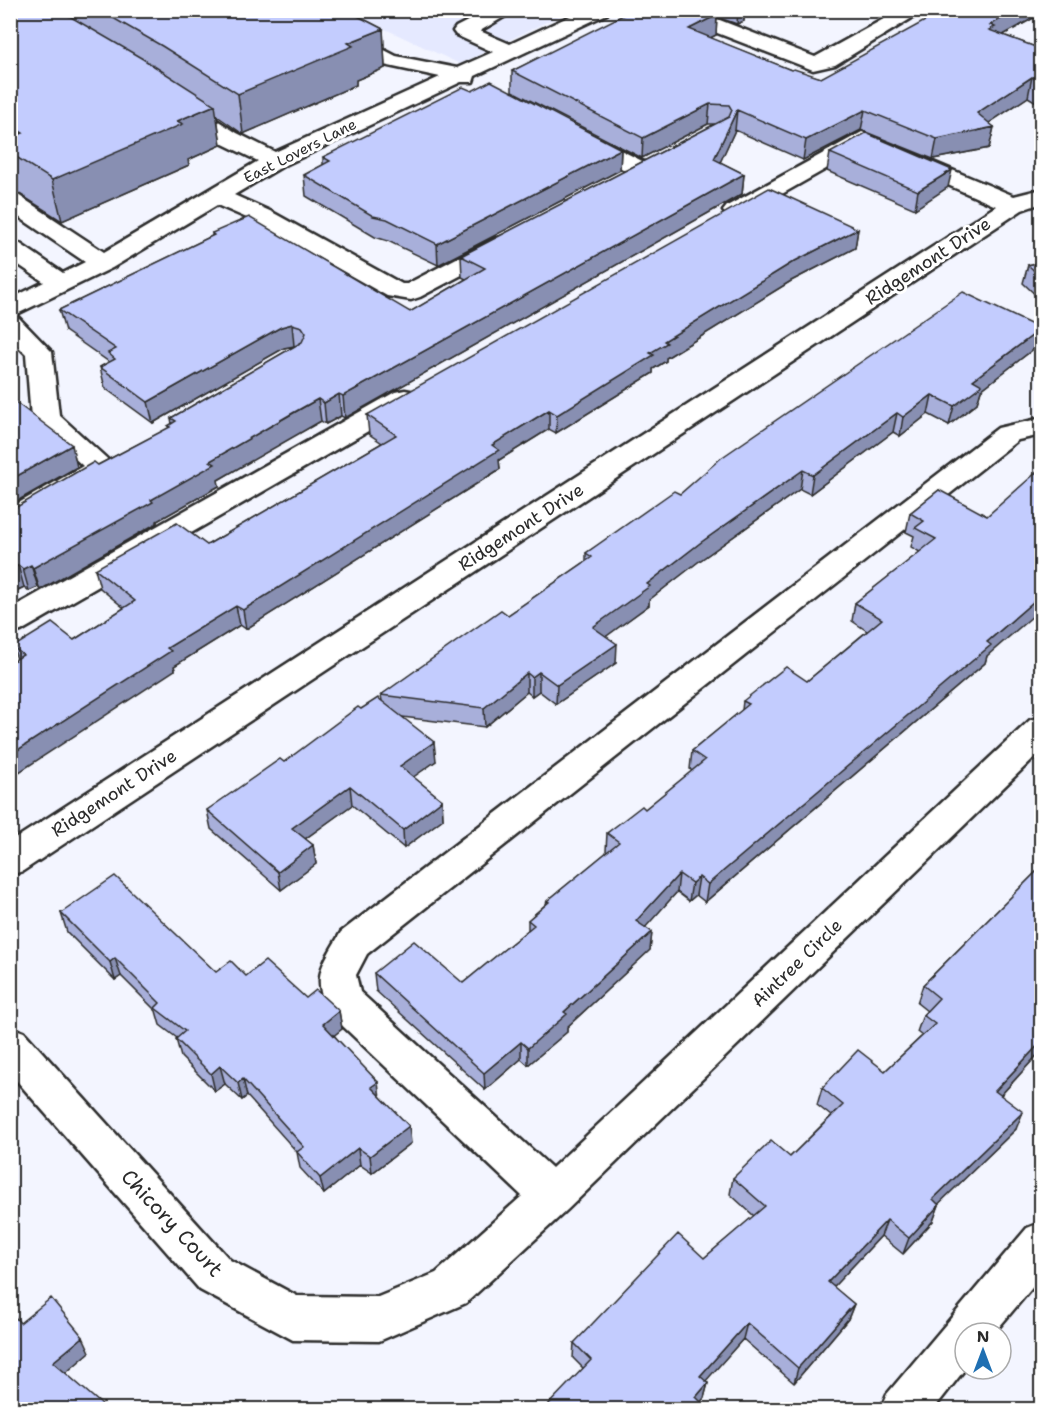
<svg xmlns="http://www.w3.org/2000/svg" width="1052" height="1420" font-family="'Shantell Sans',sans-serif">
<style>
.built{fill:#e5e9ff}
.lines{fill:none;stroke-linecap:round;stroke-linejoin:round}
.minor-casing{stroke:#2b2b2b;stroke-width:5}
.minor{fill:#fff;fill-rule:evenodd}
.wall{fill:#a8afda;stroke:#2b2b2b;stroke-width:1.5}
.shaded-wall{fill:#888fb2;stroke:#2b2b2b;stroke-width:1.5}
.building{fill:#c3ccfe;stroke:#2b2b2b;stroke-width:1.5}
.labels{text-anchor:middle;stroke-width:6;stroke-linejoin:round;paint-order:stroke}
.far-street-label{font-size:15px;fill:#2b2b2b;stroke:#fff}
.street-label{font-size:18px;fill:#2b2b2b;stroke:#fff}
.near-street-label{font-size:21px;fill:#2b2b2b;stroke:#fff}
</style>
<rect width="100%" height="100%" fill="#f3f5ff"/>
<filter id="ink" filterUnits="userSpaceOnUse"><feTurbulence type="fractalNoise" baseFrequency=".0167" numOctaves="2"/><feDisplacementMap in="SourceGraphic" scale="12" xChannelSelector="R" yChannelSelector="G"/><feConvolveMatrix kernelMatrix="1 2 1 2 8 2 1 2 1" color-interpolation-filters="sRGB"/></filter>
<g filter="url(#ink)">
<path class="built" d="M347,11h222l-109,53z"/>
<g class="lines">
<defs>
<path id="minor" d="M281,10h26l89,46 61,12 36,-16 -37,-17 -3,-4 3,-4 33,-17h27l-36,21 30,13 73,-34h27l-3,4 -132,62 -2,6h-12l-178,84 -49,29 38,17 130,72h5l86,-45 9,-2 9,2 3,5 -3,5 -91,48 -9,3 -24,-4 -131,-74 -39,-17 -105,63 -99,48 6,2 33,34 7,63 57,52 -4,6 -92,55 -10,3v-23l73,-42 -52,-48 -5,-64 -16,-16v-39l34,-17 -34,-23v-18l9,2 44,30 22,-11 -75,-51v-18l8,2 86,57 154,-91 -37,-18 -48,-31 -3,-5 3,-5h16l48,31 38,19 165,-75 -56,-12z
M665,10h29l121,47 85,-47h25l-90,55 -22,5 -145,-56z
M581,130l69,35 3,5 -3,5h-16l-61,-33 -3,-5 3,-5z
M862,132l152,64 28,-7v14l-20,7 -999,661 -13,4v-33l986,-636 -133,-58 -120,68h-16l-4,-5 4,-5z
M405,390l10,2 4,6 -4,6 -394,227 -11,3v-25l385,-217z
M1042,418v17l-24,5 -651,514 -11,21 4,17 192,176 478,-448 12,-3v33l-475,460 -101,93 -87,38 -86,-1 -93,-50 -190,-217v-46l14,5 206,228 67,36 81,1 58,-24 86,-77 -194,-184c-17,-37 -5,-48 13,-80l657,-504z
M1042,1222v54l-48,57h-29v36l-32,41h-53l7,-16 140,-166z"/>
</defs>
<use href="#minor" class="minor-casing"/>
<use href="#minor" class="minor"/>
</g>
<path class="wall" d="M10,10h336l37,19 2,39 -29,12v5l-113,49 -26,-18 4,29 -33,15 1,5 -127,56 -52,-33z
M638,10h113l-7,4v7l-7,3 -20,-7 -1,18 -6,3 81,32 30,8 218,-63 -36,20 38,14v56l-13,-8 -39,26 5,4 -5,21 -56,11 -72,-29 -58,30 -68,-30 -15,32 24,12 -2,20 -397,224 -4,-2 -15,8 -5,-3 -27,15 -76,44 1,6 -62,35v2l-117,67 -2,-3 -9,4 -5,-4 -14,7v-85l5,-1 83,-43 71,-37 -1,-2 4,-2 -1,-6 124,-72 -11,2 -131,75 -48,-35 -5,-21 9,-5 -44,-31 -6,-21 153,-74v-3l198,79 56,-33 -4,-2 -1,-21 254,-132h-7l-66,34 -130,-67v-20z
M472,91l149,58 -1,21 -182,95 -50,-24 -13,-4 -69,-41 -2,-21 19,-10v-8z
M830,153l118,34 -33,22 -88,-38z
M858,229l-3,19 -64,33 -125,77v3l-13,8v4l-97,60 -7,-4 -50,31 1,9 -254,160 -6,-4 -66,41 1,4 -158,-11 -4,-12 61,-7 50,-32 -24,-20 -5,-19 112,-24 175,-102 -13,-9 -2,-19z
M1041,262v38l-18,-17 5,-18z
M1041,329l-5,18 -55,43 -4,13 -28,22 -21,-11 -28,22 -7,-4 -83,62 -10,-5 -102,73 -49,38v5l-43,31 10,27 -60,41 -17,-13 -7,5 -5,-4 -42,35 -83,-10 34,44 -23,16 29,23 1,19 -39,29 -52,-43 -47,34 8,6 3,19 -35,26 -70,-61 -4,-19 77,-48 77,-53 21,-8 -1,-6 127,-80 78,-54v-8l94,-59z
M939,490l48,166 -2,7 -280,239 -9,-7 -7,6 -12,-9 -32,35 7,5 -2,18 -83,77v5l-39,33 -7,-6 -36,31 -109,-99 -2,-18 89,10 65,-53v-10l18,-16 1,-3 60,-49 -1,-1 1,-18 38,-24 47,-38 -2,-2 2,-18 50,-41 1,-9 64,-20 60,-50 -15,-10 3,-18 65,-51 -9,-5 3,-11 -8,-4 4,-19z
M1041,867v184l-40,44 15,34 -78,75 1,1 -6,16 -30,33 -22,-18 -48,51 21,17 -6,15 -54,64 -51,-44 -38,42 3,2 -4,15 -3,4 -118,-34 -10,-10 1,-15 130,-85 50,-42 -24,-22 3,-16 57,-21 41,-41 -14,-11 5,-17 63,-17 37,-35 -5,-4 6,-17 4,-4 -10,-8 6,-18z
M61,913l155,59 30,4 93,35 3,18 -8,6 46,61 31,47 -39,30 -12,-8 -36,29 -24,-26 -3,-16 -50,-56 -5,4 -17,-16 -10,7 -34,-34 -5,-18 1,-1 -17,-13 -4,-14 -35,-35 -6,4 -48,-48z"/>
<path class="shaded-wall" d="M738,10h13l-7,4v7l-7,3z
M1016,10h24l-1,5 -47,26 -1,5 -1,-21z
M717,15l-1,20 -28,14 1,-20z
M383,29l2,39 -29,12v5l-113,49 -5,-40 110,-51z
M1032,77l-4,20 -51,34 17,-4 -5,21 -56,11 4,-20z
M710,104l-2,20 -66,34 1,-20z
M215,105l6,40 -33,15 1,5 -127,56 -10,-41 125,-59z
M737,110l-2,20 -23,50 2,-21z
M865,110l-4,20 -58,30 3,-20z
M621,149l-1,21 -182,95 -1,-21z
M952,170l-4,17 -33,22 3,-18z
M744,174l-2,20 -397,224 -2,-22z
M858,229l-3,19 -64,33 -125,77v3l-13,8v4l-97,60 1,-18 93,-62 14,-12 129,-79z
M292,324l2,22 -10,2 -131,75 -5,-21 133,-75z
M1041,329l-5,18 -55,43 -4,13 -28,22 5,-19 19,-26z
M10,387l7,22 -7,3z
M339,394l2,22 -15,8 -2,-21z
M932,395l-4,19 -28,22 3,-19z
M318,399l3,22 -103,59 1,6 -62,35v2l-117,67 -7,-22 118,-68 59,-39z
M549,410v19l-50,31 1,9 -254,160 -3,-19 249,-165z
M897,413l-4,19 -83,62 3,-19z
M72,445l5,22 -67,38v-25z
M803,470l-3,19 -102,73 -49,38v5l-56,41v-19l54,-43 53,-41z
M18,565l6,22 -14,7v-25z
M31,565l7,22 -9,4 -6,-22z
M1041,595v14l-54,47 -2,7 -280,239 3,-18z
M236,606l4,19 -66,41 1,4 -165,108v-23l157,-107z
M617,644l-1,19 -60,41 1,-19z
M539,672v19l-7,5v-19z
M527,673v19l-42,35 -1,-19z
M434,742l2,19 -34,24 -2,-19z
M350,786l2,19 -57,41 -3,-18z
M442,800l1,19 -39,29 -1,-18z
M313,845l3,19 -35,26 -3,-18z
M679,874l-2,18 -42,47 1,-18z
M699,877l-3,18 -7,6 3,-18z
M652,932l-2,18 -83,77v5l-39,33v-17l36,-36z
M115,958l6,18 -6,4 -5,-18z
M339,1011l3,18 -16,13 -3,-18z
M521,1042v17l-36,31 -1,-17z
M1041,1042v9l-52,57 6,-17z
M220,1066l5,18 -10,7 -4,-17z
M243,1079l4,17 -5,4 -4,-17z
M378,1082l2,17 -9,-12z
M1023,1112l-7,17 -90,87 7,-17z
M409,1126l2,17 -39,30 -2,-17z
M358,1148l2,17 -36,29 -4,-16z
M939,1205l-6,16 -30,33 6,-16z
M887,1220l-6,16 -58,62 5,-16z
M854,1304l-6,15 -54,64 4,-15z
M747,1323l-4,16 -46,52 3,-15z
M83,1337l7,15 -29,25 -8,-15z
M708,1383l-4,15 -10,12 2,-13z"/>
<path class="building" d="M10,10h49l84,49 72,46 -38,16 6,3 -131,56 -42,-27v-15l13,-5 -13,-8z
M99,10h247l37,19 -35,14 5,3 -115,48 -76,-48z
M638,10h66l13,5 -28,14 102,41 3,-1 27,9 124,-68h71l-26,15 5,2 -6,3 52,19v33l-9,-5 -55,36 17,14 -57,12 -72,-29 -59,30 -69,-30 -23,49 30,15 -401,222 -4,-2 -15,9 -6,-4 -27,15 -81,47 5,3 -64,36 2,2 -120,66 -2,-3 -8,4 -5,-4 -8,4v-60l5,-1 79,-46 4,3 72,-38 -2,-1 8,-5 -5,-3 131,-76 4,-9 -4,-6 -10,-3 -11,3 -133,75 -48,-35 15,-8 -7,-6 8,-4 -57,-39 155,-75 -2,-2 37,-16 161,95 75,-44 -24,-12 268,-139 3,-7 -3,-5 -19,-1 -67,34 -131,-67 115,-58 3,1z
M491,81l130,68 -184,95 -50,-25 -14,-3 -69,-41 26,-14 -7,-4 140,-70 9,4z
M866,133l86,37 -34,21 -88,-38z
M769,188l89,41 -65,33 -129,79 3,2 -17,10 4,2 -97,60 -8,-5 -57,35 7,5 -256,160 -7,-4 -69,42 4,3 -161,104v-92l13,-8 -10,-8 39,-24 22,17 61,-39 -40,-32 82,-46 30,22 189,-110 -29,-20z
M1041,262v15l-13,-12z
M963,292l78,37 -68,51 9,5 -28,21 -22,-11 -29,22 -6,-4 -84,62 -10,-5 -103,73 -53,41 3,2 -57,41 24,17 -60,41 -18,-13 -7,5 -5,-4 -43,35 -103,-13 120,-85 7,5 84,-58 -6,-4 88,-62 6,3 41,-36z
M10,398l62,47 -62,35z
M1038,471h3v124l-54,47 4,3 -283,239 -9,-7 -7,6 -13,-9 -43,47 16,11 -88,80 3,2 -39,34 -7,-6 -37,31 -110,-100 40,-32 49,42 71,-58 -6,-5 21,-18 -2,-1 72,-59 -12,-9 35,-27 3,3 60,-49 -13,-9 57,-47 -6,-3 43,-34 21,14 75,-62 -27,-16 81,-64 -21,-11 9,-7 -14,-8 29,-23 48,26z
M378,698l56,44 -34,24 42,34 -39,30 -53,-44 -58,42 21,17 -35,27 -71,-62 73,-51 4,3 74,-55 3,2z
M1041,867v175l-46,49 28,21 -90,87 6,6 -30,33 -22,-18 -59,62 26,22 -56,64 -51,-45 -47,53 8,7 -12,14 7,7 -6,6h-154l48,-50 -17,-17 104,-109 26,24 61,-52 -32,-28 38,-37 19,16 53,-52 -21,-17 36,-38 27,21 50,-47 -12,-9 16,-17 -16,-13z
M115,876l101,96 15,-11 15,15 19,-15 41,37 10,-8 23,21 -16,13 55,58 -7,5 38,39 -39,30 -12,-8 -38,30 -23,-26 7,-5 -61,-68 -5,4 -18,-17 -9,8 -35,-35 9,-8 -30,-23 5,-5 -45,-45 -5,4 -49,-49z
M51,1298l32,39 -30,25 55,48h-98v-99l10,12z"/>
</g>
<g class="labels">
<g class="far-street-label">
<text transform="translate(300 151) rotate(-27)" y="5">East Lovers Lane</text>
</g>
<g class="street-label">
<text transform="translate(928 261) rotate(-33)" y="6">Ridgemont Drive</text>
<text transform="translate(521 527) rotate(-33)" y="6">Ridgemont Drive</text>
<text transform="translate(114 793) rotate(-33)" y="6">Ridgemont Drive</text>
<text transform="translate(797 963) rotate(-44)" y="6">Aintree Circle</text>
</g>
<g class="near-street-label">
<text transform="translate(172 1223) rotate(47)" y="7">Chicory Court</text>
</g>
</g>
<rect width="1052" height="1420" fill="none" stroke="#fff" stroke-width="36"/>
<rect x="18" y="18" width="1016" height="1384" fill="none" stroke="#2b2b2b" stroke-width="2" filter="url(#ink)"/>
<g transform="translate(983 1351)"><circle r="28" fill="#ffffff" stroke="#aaaaaa" stroke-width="1.5"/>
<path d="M0-4.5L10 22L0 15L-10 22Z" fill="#1f6fb2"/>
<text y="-9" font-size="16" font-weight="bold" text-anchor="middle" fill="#2b2b2b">N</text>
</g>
</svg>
